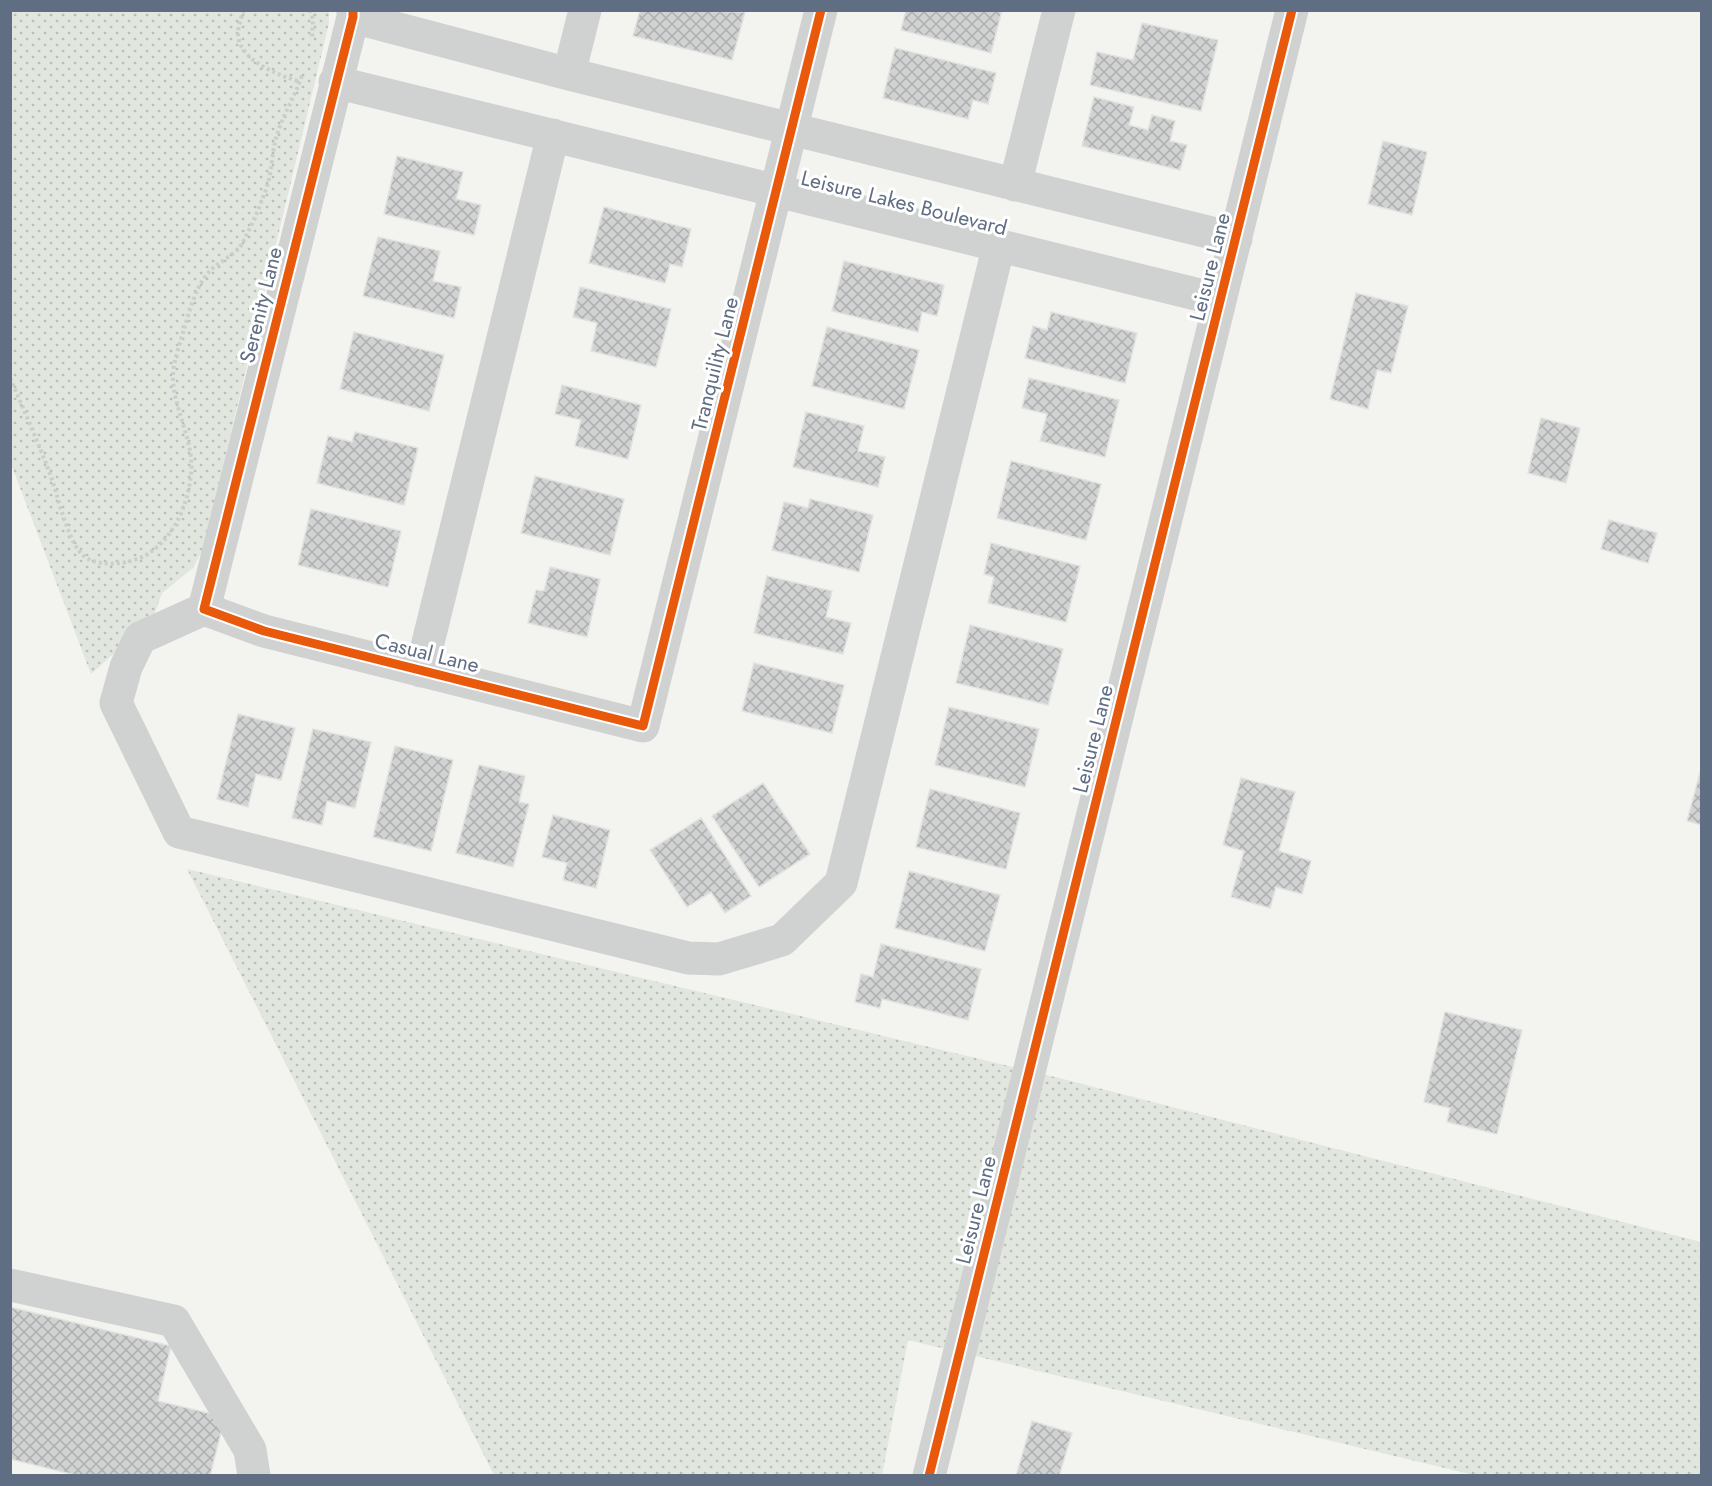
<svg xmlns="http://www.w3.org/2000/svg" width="1712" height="1486" font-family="Jost,sans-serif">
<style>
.grass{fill:url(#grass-dots)}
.building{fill:url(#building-cross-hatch);stroke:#e2e2e0;stroke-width:1.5}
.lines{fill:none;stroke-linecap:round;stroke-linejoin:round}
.path{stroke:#cdcdcd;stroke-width:4;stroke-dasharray:3 3;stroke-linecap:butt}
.minor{stroke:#d0d1d1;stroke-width:33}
.cycleway-casing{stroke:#fff;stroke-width:13}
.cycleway{stroke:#e8590c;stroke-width:9}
.labels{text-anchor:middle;stroke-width:6;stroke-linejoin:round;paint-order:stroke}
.street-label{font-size:21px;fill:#606e83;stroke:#fff}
</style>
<defs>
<pattern id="grass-dots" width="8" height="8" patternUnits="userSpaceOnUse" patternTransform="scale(1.5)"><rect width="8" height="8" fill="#e1e6de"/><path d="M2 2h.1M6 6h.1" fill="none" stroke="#babfb9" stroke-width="1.8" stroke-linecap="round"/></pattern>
<pattern id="building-cross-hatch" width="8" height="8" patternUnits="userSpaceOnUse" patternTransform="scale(1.5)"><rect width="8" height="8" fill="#d1d2d2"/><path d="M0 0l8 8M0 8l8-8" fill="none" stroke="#adafb0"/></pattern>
</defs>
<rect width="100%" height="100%" fill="#f3f3f0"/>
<path class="grass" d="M11,11h318v12l-126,526 -10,19 -31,25 -8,22 -11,13 -52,46 -80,-210z
M187,869l868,208 646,165v233h-227l-566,-135 -26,135h-388z"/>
<path class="building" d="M640,10l105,2 -13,48 -99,-24z
M906,10h96l-11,43 -90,-23z
M1142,23l76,17 -17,71 -111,-26 7,-33 36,8z
M895,48l101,25 -8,31 -15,-4 -5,19 -85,-21z
M1094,97l40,10 -5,18 19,5 4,-15 23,6 -5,20 17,4 -7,25 -98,-24z
M1383,141l44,11 -15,63 -44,-11z
M397,156l66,16 -7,27 25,6 -7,30 -90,-21z
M604,207l87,22 -9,38 -12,-3 -5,19 -76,-20z
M378,237l62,14 -7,30 28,6 -7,31 -91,-22z
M844,261l100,24 -7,31 -15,-4 -4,20 -86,-21z
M580,287l91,22 -15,58 -65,-16 6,-28 -24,-6z
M1356,293l52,13 -17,67 -14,-3 -9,39 -38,-10z
M1051,312l86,21 -12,50 -100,-25 8,-32 14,4z
M827,327l92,23 -15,59 -92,-23z
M354,332l90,23 -15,56 -89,-22z
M1029,378l90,22 -14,57 -65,-16 7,-27 -25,-6z
M562,385l79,20 -13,54 -53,-13 6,-26 -26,-6z
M806,412l58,14 -6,25 27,6 -7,30 -85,-20z
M1541,418l39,10 -14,55 -38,-10z
M355,432l63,16 -14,57 -87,-22 11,-47 24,6z
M1011,461l90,23 -15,56 -89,-22z
M535,476l89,23 -14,56 -89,-22z
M810,499l63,16 -14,57 -87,-22 12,-48 24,6z
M311,509l90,22 -13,56 -90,-22z
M1609,520l48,13 -9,30 -47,-14z
M991,543l89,23 -14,56 -78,-19 6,-26 -10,-3z
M550,567l50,12 -13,58 -59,-14 8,-33 8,1z
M767,576l65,15 -6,26 25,6 -8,31 -89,-21z
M970,625l93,24 -15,56 -92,-22z
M754,663l90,22 -12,48 -90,-22z
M949,707l90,22 -14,58 -90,-22z
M238,714l57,14 -14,52 -25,-6 -8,33 -31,-8z
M313,729l58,13 -16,66 -28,-7 -5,24 -30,-7z
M395,746l58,14 -22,91 -58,-14z
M479,765l46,11 -6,26 10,2 -16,63 -57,-14z
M1702,765v60l-15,-4z
M1241,778l54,14 -16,59 32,10 -9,33 -26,-7 -6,21 -39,-11 13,-46 -21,-6z
M763,783l47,71 -51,33 -47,-71z
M930,789l90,24 -14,56 -90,-22z
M553,815l57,15 -14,58 -33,-8 4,-17 -25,-6z
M701,818l50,78 -26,17 -14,-21 -24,15 -37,-57z
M909,871l91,24 -15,56 -90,-23z
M881,944l100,25 -13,51 -86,-21 -2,9 -25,-6 6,-28 12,3z
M1445,1012l77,18 -25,104 -50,-12 3,-14 -26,-6z
M10,1307l161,39 -13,55 67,16 -15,59h-131l-69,-17z
M1032,1421l40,12 -13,43h-43z"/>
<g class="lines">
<path class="path" d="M244,10c-3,8 -6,16 -6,24 1,27 41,41 62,48
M310,10l3,9 -1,20
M10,378c14,32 28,64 40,96 8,21 18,71 35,83 17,11 45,7 61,-2 28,-17 41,-48 45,-80 4,-33 -18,-66 -18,-98 0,-15 7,-33 11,-48 6,-19 12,-44 26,-58 10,-11 27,-16 33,-29 10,-19 19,-40 25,-59 4,-15 4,-30 8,-45 6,-22 19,-41 26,-63"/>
<path class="minor" d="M353,17l216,57 667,165
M569,74l16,-64
M335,82l885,218
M1015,185l44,-175
M204,609l-64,29 -14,29 -10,36 63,129 509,126 31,1 63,-19 59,-57 158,-638
M204,609l60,22 379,95 178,-716
M204,609l149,-592v-7
M421,671l132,-536
M10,1285l164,36 76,129 4,26
M929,1476l363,-1466"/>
<defs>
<path id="cycleway" d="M353,10v7l-149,592 60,22 379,95 178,-716
M929,1476l363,-1466"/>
</defs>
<use href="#cycleway" class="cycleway-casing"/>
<use href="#cycleway" class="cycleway"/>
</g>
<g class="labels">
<g class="street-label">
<text transform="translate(904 203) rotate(14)" y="7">Leisure Lakes Boulevard</text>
<text transform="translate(1210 267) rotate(-76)" y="7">Leisure Lane</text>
<text transform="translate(261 305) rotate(-76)" y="7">Serenity Lane</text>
<text transform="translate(715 364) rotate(-76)" y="7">Tranquility Lane</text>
<text transform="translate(427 653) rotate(14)" y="7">Casual Lane</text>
<text transform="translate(1093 739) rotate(-76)" y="7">Leisure Lane</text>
<text transform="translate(976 1210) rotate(-76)" y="7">Leisure Lane</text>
</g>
</g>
<rect width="1712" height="1486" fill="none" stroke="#606e83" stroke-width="24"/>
</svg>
